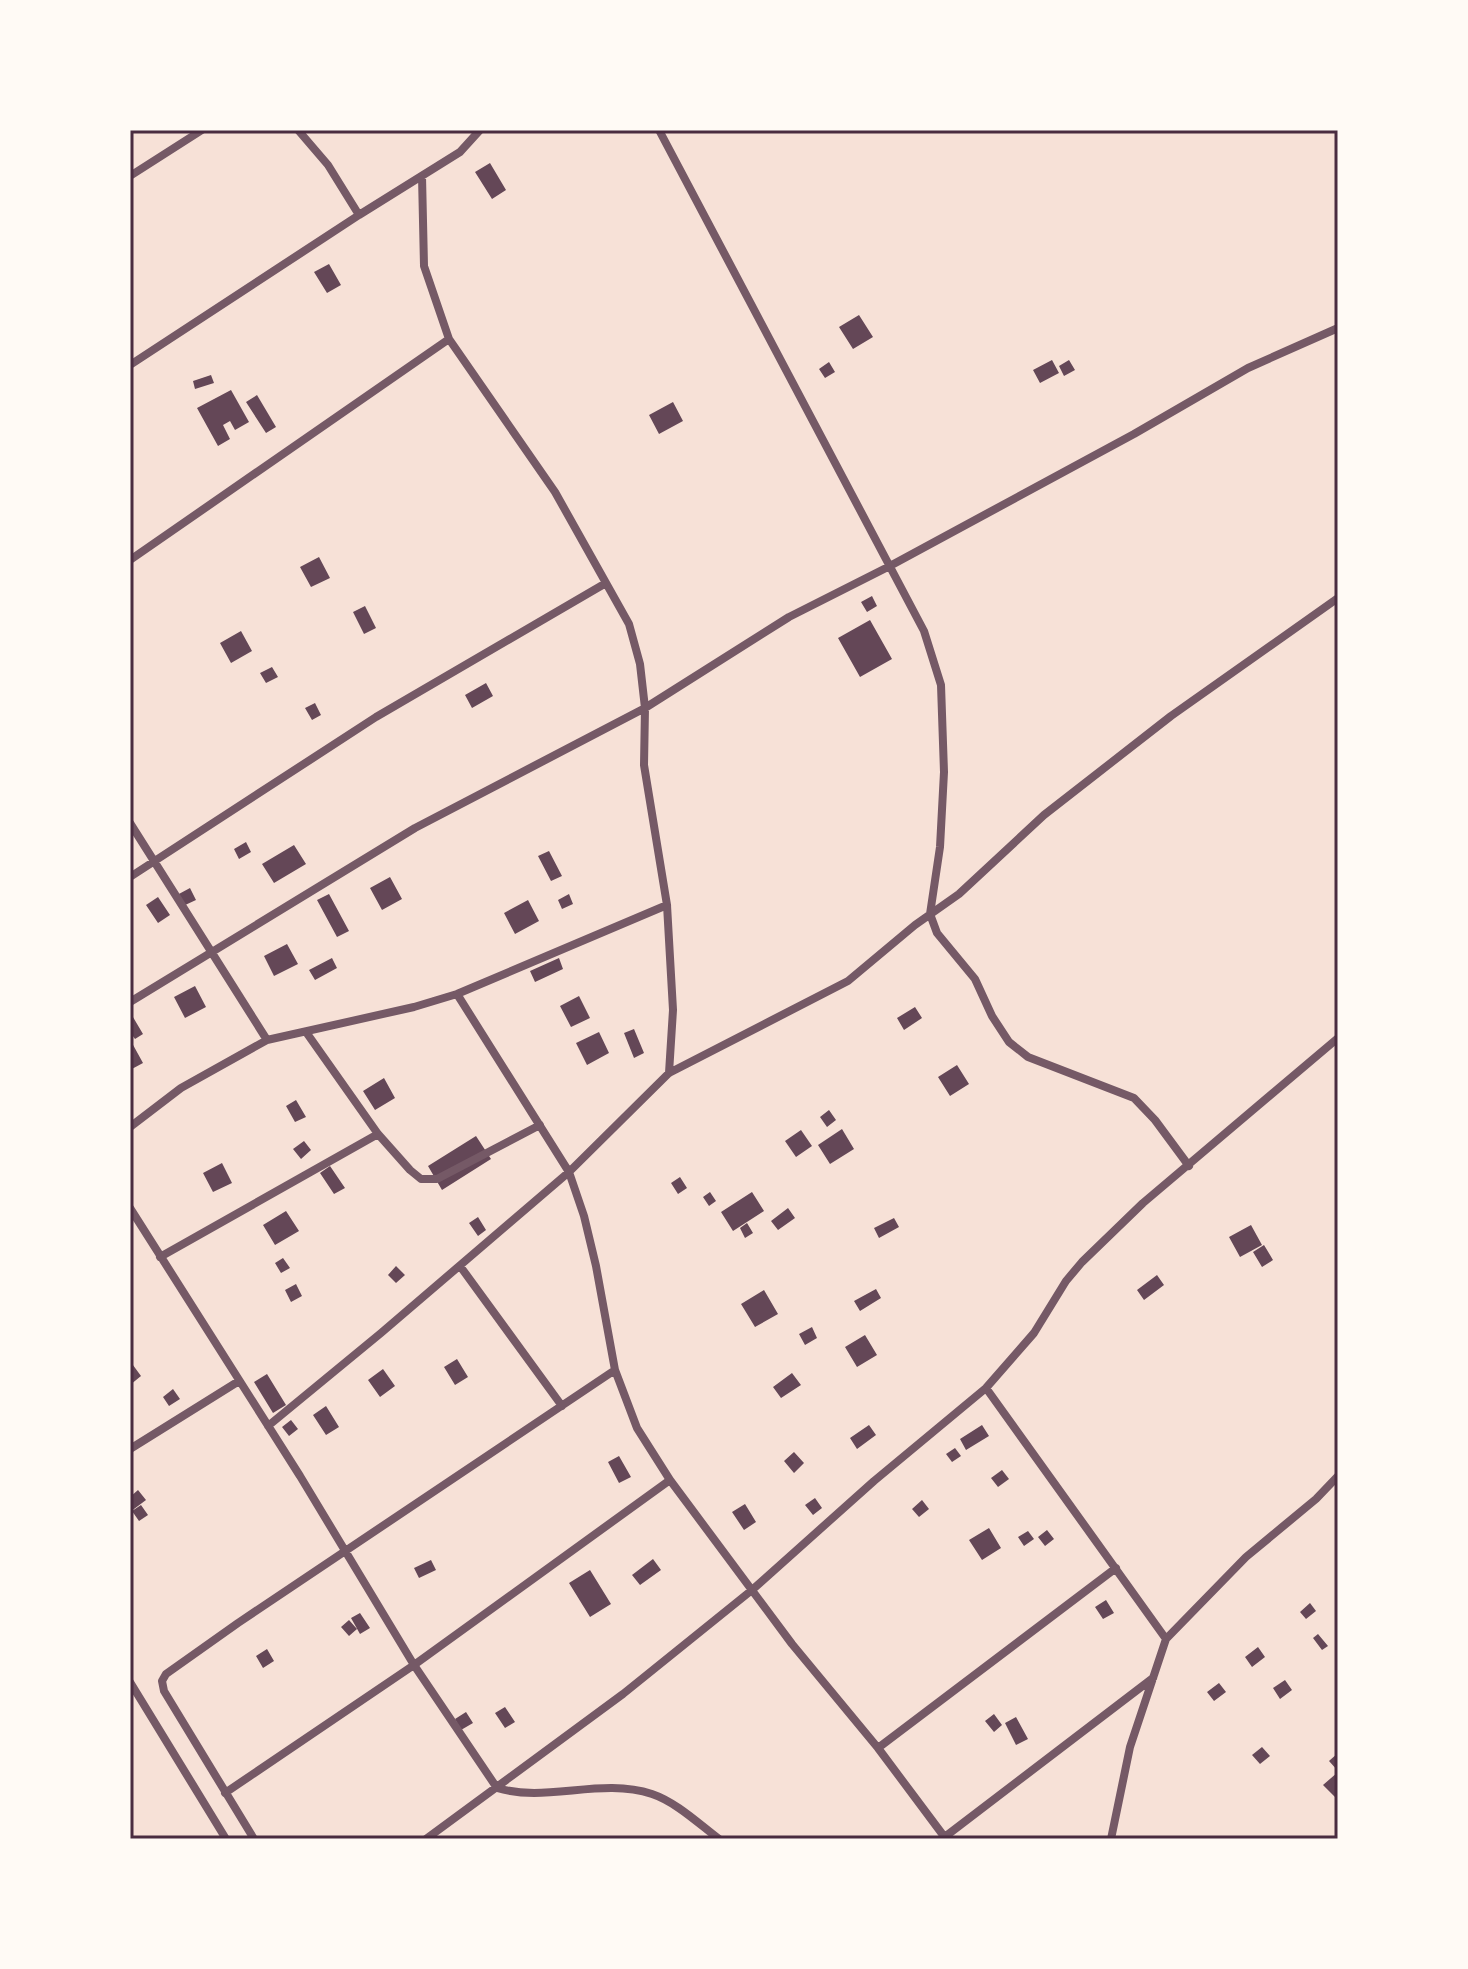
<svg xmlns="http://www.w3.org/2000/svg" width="1468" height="1969" font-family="'DM Sans',sans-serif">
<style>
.building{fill:#644757}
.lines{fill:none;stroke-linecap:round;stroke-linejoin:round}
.minor{stroke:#755966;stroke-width:8}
.neatline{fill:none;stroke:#4a2c40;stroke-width:3}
</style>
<rect width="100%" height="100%" fill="#f7e1d7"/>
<path class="building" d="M490,163l16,27 -14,9 -17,-27z
M329,264l12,21 -14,8 -13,-21z
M859,315l14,22 -20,12 -14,-22z
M1052,360l7,13 -19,10 -7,-13z
M1069,360l6,10 -11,6 -5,-10z
M829,362l6,10 -10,6 -6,-9z
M211,375l3,8 -19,6 -2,-8z
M231,390l18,32 -14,8 -5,-9 -7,4 7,14 -12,7 -21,-38z
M257,395l19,32 -10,6 -20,-31z
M673,402l10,19 -24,13 -10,-19z
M319,557l11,21 -19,9 -11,-20z
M872,596l5,10 -10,6 -6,-10z
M365,606l11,22 -12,6 -11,-22z
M870,620l22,39 -32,18 -22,-39z
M241,631l11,20 -21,12 -11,-20z
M272,667l6,10 -12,6 -6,-10z
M486,683l7,13 -21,12 -7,-13z
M315,703l6,12 -9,5 -7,-12z
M246,842l5,10 -12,7 -5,-10z
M294,845l12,19 -32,19 -12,-19z
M549,851l13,25 -11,5 -13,-25z
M390,877l12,22 -20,11 -12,-22z
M190,888l6,12 -13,6 -6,-11z
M329,894l20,37 -12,6 -20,-37z
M569,894l4,10 -11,5 -4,-9z
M158,897l12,18 -12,8 -12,-18z
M528,900l11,21 -24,13 -11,-21z
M287,944l11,20 -24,12 -10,-20z
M332,958l5,10 -22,12 -6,-10z
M559,958l4,11 -28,13 -5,-11z
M195,986l11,21 -21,11 -11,-21z
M579,996l11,22 -19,9 -11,-21z
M915,1007l7,11 -18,12 -7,-12z
M130,1012l13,22 -8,5 -5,-7z
M634,1029l10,24 -10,5 -10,-25z
M599,1032l10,21 -22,12 -11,-22z
M132,1043l11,20 -13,7v-26z
M957,1065l12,19 -19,12 -12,-19z
M384,1078l11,20 -20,12 -12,-19z
M296,1100l10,17 -11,5 -9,-16z
M829,1110l7,10 -9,7 -7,-10z
M842,1129l12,20 -24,15 -12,-19z
M801,1130l11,16 -16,11 -11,-16z
M476,1136l15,23 -49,31 -14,-24z
M304,1141l7,9 -10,9 -8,-10z
M222,1163l10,20 -19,9 -10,-19z
M330,1166l15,22 -11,6 -14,-21z
M680,1177l7,11 -9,6 -7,-11z
M710,1192l6,9 -7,5 -6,-9z
M752,1192l12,19 -31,20 -12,-19z
M788,1208l7,10 -17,12 -7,-9z
M286,1211l13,20 -24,14 -12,-20z
M478,1217l8,13 -8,6 -9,-13z
M894,1218l5,9 -20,11 -5,-10z
M747,1223l6,10 -8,5 -5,-10z
M1251,1225l11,20 -22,12 -11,-20z
M1264,1245l9,15 -11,7 -9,-15z
M283,1258l7,10 -9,5 -6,-10z
M396,1266l9,9 -9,8 -8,-8z
M1157,1275l7,10 -20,15 -7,-10z
M296,1284l6,12 -11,6 -6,-12z
M876,1289l5,9 -21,13 -6,-10z
M764,1290l14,24 -23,13 -14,-23z
M812,1327l5,11 -12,7 -6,-11z
M865,1335l12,20 -20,12 -12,-20z
M457,1359l11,18 -13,8 -11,-18z
M130,1361l11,15 -11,9z
M383,1369l12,17 -15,11 -12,-17z
M792,1373l9,12 -20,13 -8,-11z
M267,1374l19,31 -13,8 -19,-31z
M173,1389l7,10 -11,7 -6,-9z
M326,1406l13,21 -13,8 -13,-20z
M291,1420l7,9 -9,7 -7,-9z
M869,1425l7,10 -19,14 -7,-11z
M982,1425l7,11 -23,14 -6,-11z
M955,1448l6,8 -9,6 -6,-8z
M794,1452l10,11 -10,10 -10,-12z
M619,1456l12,21 -12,6 -11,-21z
M1002,1470l7,9 -11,8 -7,-9z
M138,1490l8,10 -16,12v-15z
M815,1498l7,10 -9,7 -8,-10z
M922,1500l7,9 -10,8 -7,-8z
M745,1504l11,18 -12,8 -12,-18z
M141,1505l7,10 -9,6 -7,-10z
M989,1528l12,20 -19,12 -13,-20z
M1047,1530l7,9 -9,7 -7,-9z
M1028,1531l6,8 -10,7 -6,-9z
M653,1559l8,11 -21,15 -8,-10z
M431,1560l5,10 -17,8 -5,-10z
M590,1570l21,34 -21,13 -21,-34z
M1106,1600l8,13 -11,6 -8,-12z
M1310,1603l6,8 -10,8 -6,-7z
M360,1613l10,15 -10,6 -9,-16z
M349,1620l8,9 -8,7 -8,-9z
M1318,1634l10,12 -6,4 -9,-12z
M1258,1647l7,10 -13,10 -7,-10z
M267,1649l7,12 -11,7 -7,-12z
M1285,1680l7,10 -12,9 -7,-11z
M1219,1683l7,9 -12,9 -7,-9z
M505,1707l10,15 -10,6 -10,-15z
M466,1712l7,11 -12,7 -6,-11z
M994,1714l8,11 -8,7 -9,-11z
M1016,1717l12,22 -12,6 -11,-22z
M1262,1747l8,9 -10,8 -8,-9z
M1338,1753v18l-9,-10z
M1338,1772v28l-15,-15z"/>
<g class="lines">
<path class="minor" d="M298,130l30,35 31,50
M659,130l265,501 17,54 3,87 -4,75 -10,67 7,19 38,46 17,37 17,26 19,15 106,41 21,22 34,46
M130,176l72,-46
M422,176l2,90 25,73 106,153 74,132 11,40 5,44 -1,57 23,140 6,105 -4,63
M130,365l229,-150 101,-63 20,-22
M130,560l319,-221
M130,823l137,217
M130,877l246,-160 230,-134
M457,994l112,178 15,44 12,50 19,104 22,58 33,52 122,164 86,104 68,91
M130,1002l285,-174 230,-120 144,-91 99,-50 246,-133 114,-66 90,-40
M306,1032l72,102 32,36 11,9h16l103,-54
M130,1127l51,-39 86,-48 147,-33 43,-13 210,-89
M130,1208l170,268 114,189 83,123c50,15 104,-11 155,6 24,8 47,30 67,45
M160,1257l218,-123
M460,1266l102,140
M986,1388l180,251
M268,1426l113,-93 188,-161 100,-99 179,-92 67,-56 44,-31 85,-79 127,-99 167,-118
M130,1449l109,-68
M130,1682l96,157
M878,1748l238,-180
M225,1793l189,-128 256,-185
M254,1839l-90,-148 -2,-10 4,-7 72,-51 377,-253
M426,1839l197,-145 129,-104 122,-109 112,-93 48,-55 32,-52 16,-19 61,-59 195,-165
M942,1839l211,-161
M1111,1839l19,-92 36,-108 80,-82 70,-58 22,-23"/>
</g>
<rect width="1468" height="1969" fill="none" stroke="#fffaf5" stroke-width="264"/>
<rect x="132" y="132" width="1204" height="1705" class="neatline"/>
</svg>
